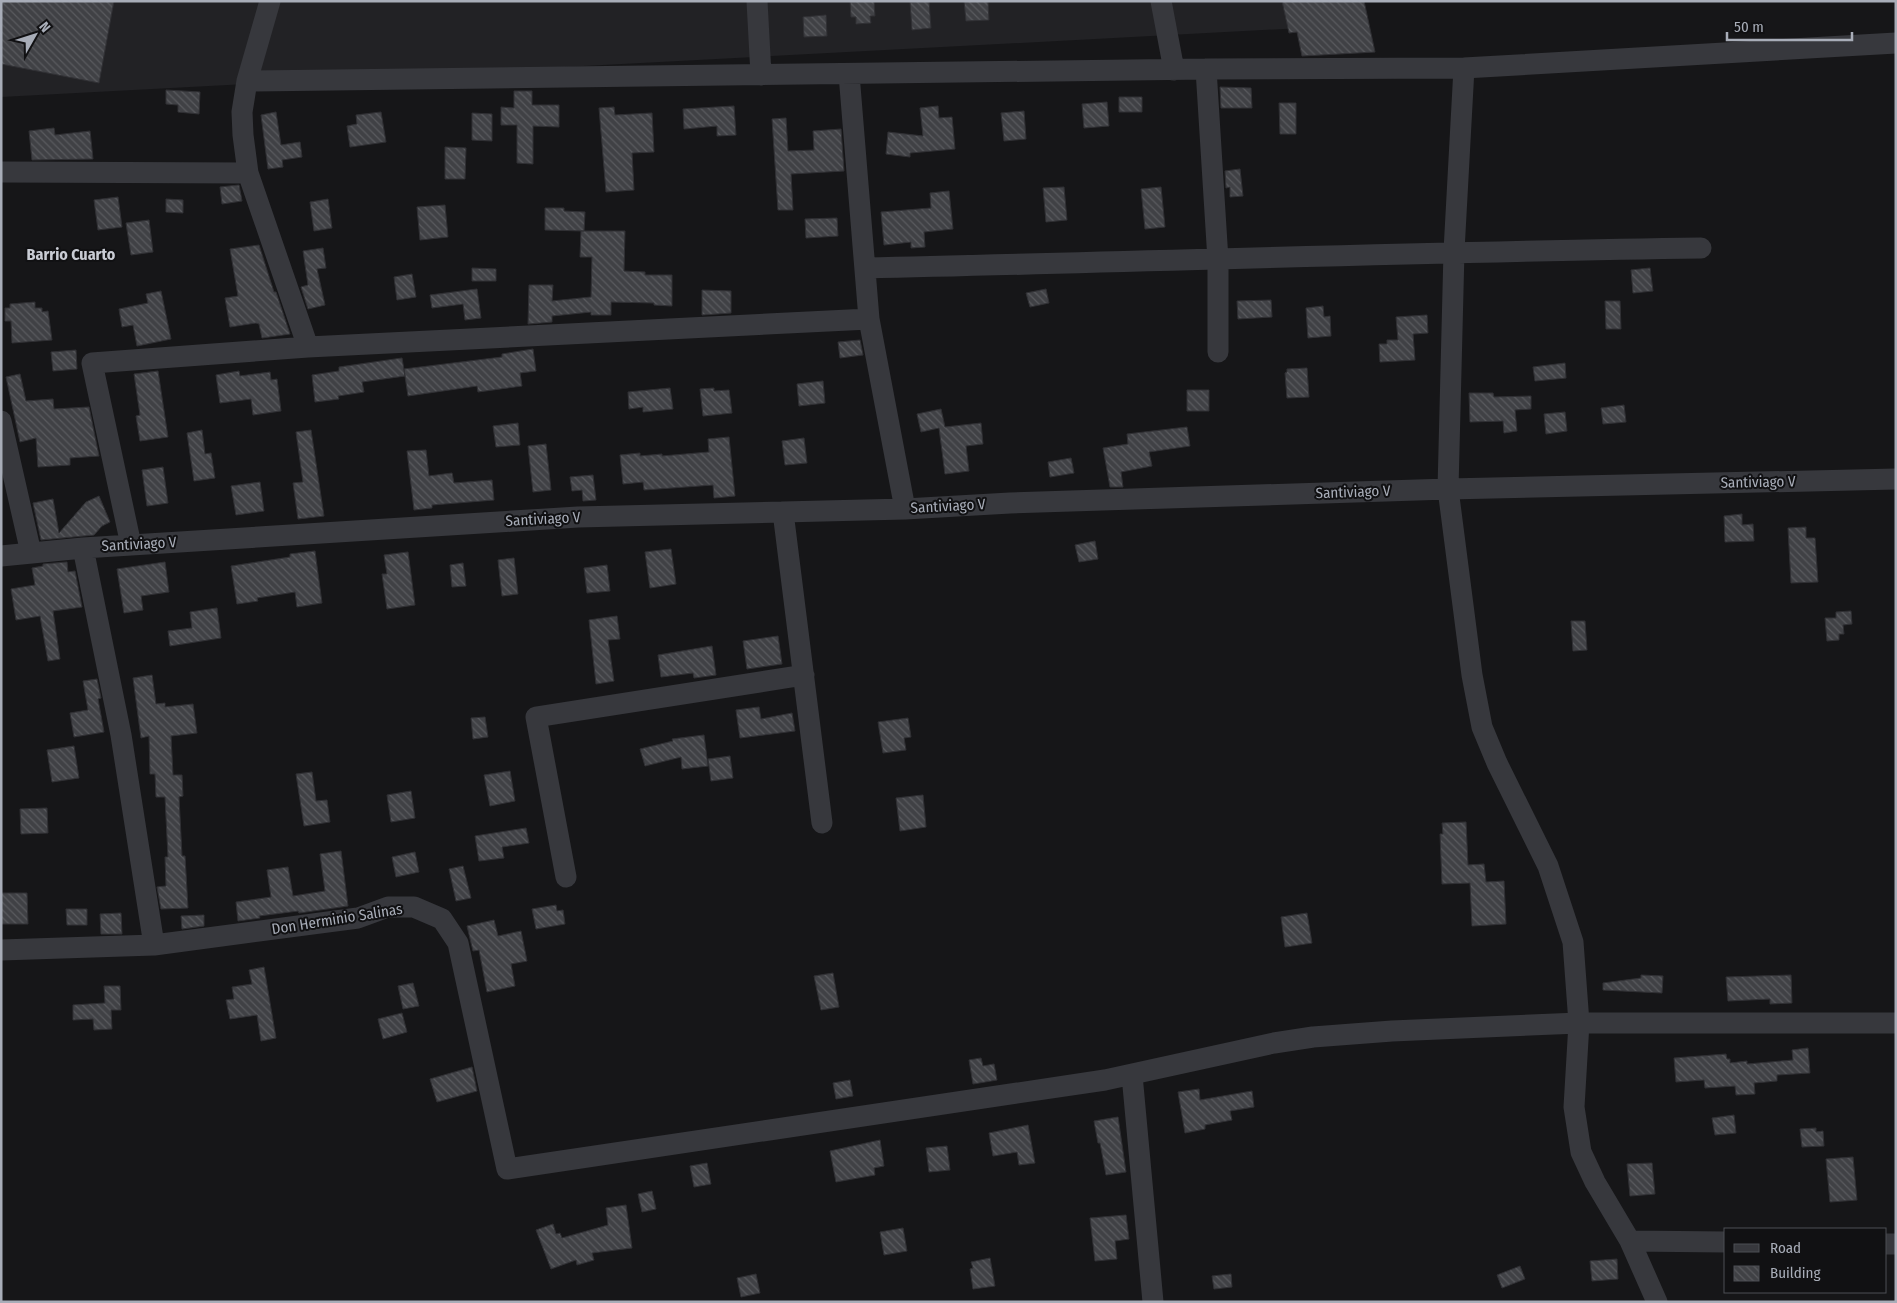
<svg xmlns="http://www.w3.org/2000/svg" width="1897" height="1303" font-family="'Fira Sans Condensed',sans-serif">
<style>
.built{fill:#222225}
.building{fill:url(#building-back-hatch);stroke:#303034}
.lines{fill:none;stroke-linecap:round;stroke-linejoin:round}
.minor{stroke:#37383d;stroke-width:21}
.labels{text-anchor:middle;stroke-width:4;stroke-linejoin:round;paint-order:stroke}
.street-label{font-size:15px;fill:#a8adb8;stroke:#111113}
.neighbourhood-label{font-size:16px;font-weight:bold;fill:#c9ccd4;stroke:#111113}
</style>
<defs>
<pattern id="building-back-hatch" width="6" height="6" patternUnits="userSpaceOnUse" patternTransform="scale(1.25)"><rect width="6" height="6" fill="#404145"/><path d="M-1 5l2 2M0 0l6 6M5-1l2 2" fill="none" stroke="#595a5e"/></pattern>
</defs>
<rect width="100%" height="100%" fill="#161618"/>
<path class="built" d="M1,1h1330l8,25 -1338,71z"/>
<path class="building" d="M1,1h113l-15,82 -98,-19z
M850,1h24l1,15h-5l1,7 -15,1v-7h-5z
M929,1l2,27 -19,2 -2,-28z
M964,1h24l1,19 -23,1z
M1282,1h82l11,51 -73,4 -5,-24 -8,1z
M826,15l1,21 -23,1 -1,-20z
M1220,87l31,1 1,20h-31z
M166,90l34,2 -1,22 -21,-2v-7l-12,-1z
M514,91h18v14h27v22l-26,-1v38l-16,-1v-38h-16v-18l13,1z
M1119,97h23v15h-23z
M1107,102l2,24 -25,2 -2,-24z
M1279,103h17v31h-16z
M734,106l2,29 -19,1v-10l-33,3 -1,-20z
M938,106l1,12 13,-1 3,32 -45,4v4l-24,-3 2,-22 35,4 -3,-28z
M614,107l1,8 37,-2 2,39 -22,1 2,37 -28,2 -7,-84z
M1024,111l2,28 -22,2 -3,-28z
M276,112l5,33 19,-3 2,15 -20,3 1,7 -15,2 -7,-54z
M381,112l5,30 -36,5 -3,-21 10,-2 -1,-9z
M472,113l20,1v27l-20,-1z
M786,118l2,33 26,-1 -1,-19 28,-2 3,42 -53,3 2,36h-15l-6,-91z
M54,128l1,7 35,-4 3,28 -61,1 -3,-29z
M445,147l21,1 -1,31h-20z
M1240,169l3,27 -13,1v-10l-4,1 -1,-17z
M239,185l3,16 -20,3 -2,-17z
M1064,187l3,33 -21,2 -3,-34z
M1161,187l4,40 -20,2 -4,-40z
M949,191l4,38 -29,3 1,15 -14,1v-6l-27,3 -3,-33 50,-4 -1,-15z
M118,197l4,30 -24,3 -4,-30z
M166,199l17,1v13l-17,-1z
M328,199l4,29 -18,3 -4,-29z
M445,205l3,32 -28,3 -3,-33z
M545,208h19v3l21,1 -1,19 -39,-1z
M837,218l1,18 -32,2 -1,-19z
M149,220l4,32 -22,3 -5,-32z
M581,231h44l-1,40 21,1v3h27v31l-18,-1v-2l-43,-1v13h-20v-3l-39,4v6l-24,2 1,-39h24l-1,16 39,-4 1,-40h-12z
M259,245l15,47h2l14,42 -28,4 -3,-14 -3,-1 -26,4 -5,-29 13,-2 -8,-47z
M323,248l3,20 -9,1 8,36 -17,4 -7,-22 7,-2 -5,-34z
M472,268l24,1v12h-24z
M1650,268l3,23 -20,2 -2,-23z
M412,274l4,23 -19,3 -3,-23z
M477,289l4,29 -16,2 -2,-16 -31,4 -2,-13z
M1046,289l3,14 -19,4 -4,-14z
M702,290l29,1v22l-29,2z
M161,291l10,48 -34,7 -4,-21 -11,2 -3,-18 29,-6 -2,-9z
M1271,300l1,17 -34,2 -1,-18z
M1605,301h15l1,28h-15z
M35,302v6h7v4l6,-1 4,29 -40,3 -1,-22h-6v-13h5v-4z
M1323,306l1,11 6,-1 1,20 -23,2 -2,-30z
M1427,315l1,18 -15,1 2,26 -35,2 -1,-18h8v-4h11l-2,-23z
M860,340l3,15 -23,3 -2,-16z
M533,349l3,22 -16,2 2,13 -44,6 -1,-6 -69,10 -4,-27 98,-12v-3z
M76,350l1,19 -24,2 -2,-19z
M402,358l3,18 -43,6 2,10 -26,4 1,3 -24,3 -3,-27 27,-4v-4z
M1565,363l1,15 -31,3 -2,-14z
M1307,368l2,29 -22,1 -2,-25 2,-1v-3z
M158,371l10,66 -28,4 -4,-25 4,-1 -6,-41z
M239,371l1,5 30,-4 1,8 6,-1 4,32 -28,4 -2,-16 -31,4 -4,-28z
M20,374l6,27 27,-2 1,10 35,-2 10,49 -29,2v7l-32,2 -2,-29 -16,4 -14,-65z
M823,381l2,22 -26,3 -2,-22z
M670,388l3,21 -30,3v-5l-14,2 -1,-17z
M714,388v3l15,-1 3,23 -29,3 -3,-27z
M1187,390h22v21h-22z
M1469,393h24l1,4 37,-1v13l-16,1 2,21 -13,2 -1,-12 -33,1z
M1624,405l2,17 -23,2 -2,-16z
M941,409l4,18 36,-4 2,21 -17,2 3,25 -24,3 -6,-46 -18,4 -4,-18z
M1565,412l2,19 -21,3 -2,-20z
M518,423l2,22 -24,2 -3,-21z
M1187,427l3,19 -41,6 3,14 -31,6 2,15h-13l-7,-39 25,-4 -1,-10z
M202,430l3,24 6,-1 4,25 -21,3 -7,-48z
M311,430l13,86 -26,3 -5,-36 10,-1 -7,-50z
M729,437l6,59 -21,2 -1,-13 -69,5 -1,-8 -20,2 -3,-29 20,-2v3l22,-2v2l47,-4 -1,-13z
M804,438l3,25 -22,2 -3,-24z
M546,444l5,46 -18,2 -5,-46z
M426,450l3,26 23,-3 2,10 38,-3 2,20 -62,5v3l-18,2 -7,-59z
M1071,458l3,15 -24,4 -2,-15z
M163,467l5,36 -21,3 -5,-36z
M593,475l3,25 -13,1 -1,-11 -10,1 -2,-14z
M260,482l4,29 -28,4 -5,-29z
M99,496l11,26 -8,4 -8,9 -53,5 -8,-37 20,-4 6,34 27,-31z
M1742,514v11l11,-1 1,17 -29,1 -1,-26z
M1806,527v11h9l3,44 -27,1 -3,-55z
M1095,541l3,18 -19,3 -4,-17z
M671,549l5,35 -26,4 -5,-36z
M315,551l7,52 -25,4 -2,-15 -38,6 1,3 -21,3 -6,-38 59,-9v-3z
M408,552l7,53 -28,4 -5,-35h5l-3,-19z
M514,558l4,36 -16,2 -4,-36z
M67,562l1,10 7,-1 7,36 -29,4 7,48 -12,2 -8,-45 -24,4 -5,-31 24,-4 -3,-17 11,-2v-2z
M165,562l4,30 -28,4 2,14 -19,3 -7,-44z
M463,563l3,23 -14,1 -2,-22z
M607,565l3,26 -23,2 -3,-25z
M217,608l4,30 -51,8 -2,-15 24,-3 -2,-16z
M1851,611l1,13 -9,1 1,9h-5v6l-12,1 -2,-23h11v-6z
M617,616l3,23 -12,1 6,41 -18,3 -7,-64z
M1571,621h14l2,29 -14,1z
M778,636l4,28 -35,5 -4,-28z
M712,646l4,29 -22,3 -1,-5 -32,4 -3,-22z
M152,675l4,29 9,-1v4l28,-3 4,29 -26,3 2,39h9l1,21 -4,1 3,59h3l3,52 -27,1 -4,-22 9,-1 -1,-29h3l-3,-60h-9l-1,-23h-5l-1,-38 -8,2 -8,-60z
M97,679l4,19 -3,1 6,33 -30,5 -4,-24 18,-3 -5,-29z
M759,707l2,12 31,-6 3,18 -55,7 -4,-28z
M485,717l3,20 -15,2 -2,-21z
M908,718l3,19 -7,1 2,12 -23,3 -5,-31z
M704,735l4,31 -26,3 -1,-12 -36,9 -5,-17 33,-8 -1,-2z
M74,746l5,32 -27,4 -5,-32z
M730,756l3,22 -22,3 -3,-22z
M510,771l5,30 -25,5 -6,-31z
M312,772l4,29 11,-1 3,22 -26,4 -8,-52z
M411,791l4,27 -24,4 -4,-27z
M923,795l3,32 -26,4 -4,-33z
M47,808l1,25 -27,1 -1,-25z
M1466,822l2,43 16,-1 2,18 18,-1 2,43 -34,2 -2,-43 -28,1 -2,-50h3l-1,-11z
M526,828l3,15 -27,4 2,11 -25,3 -4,-25z
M341,851l7,55 -49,7 -1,-2 -39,5 1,2 -22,3 -2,-19 35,-5 -4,-27 21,-3 5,29 32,-5 -5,-37z
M415,852l4,20 -23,5 -4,-20z
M463,866l8,32 -15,3 -7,-32z
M1,893h26l1,31h-27z
M556,905l1,6 6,-1 2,14 -29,5 -4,-20z
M66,909h21v16h-20z
M121,913l1,21h-21l-1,-20z
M1307,913l5,30 -27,4 -4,-30z
M204,915v11l-22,3 -1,-13z
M494,920l4,16 23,-5 6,30 -16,3 4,22 -28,6 -8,-42 -6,1 -6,-25z
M264,967l12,71 -15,3 -4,-26 -27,4 -4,-19 8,-1 -2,-12 20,-3 -3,-14z
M833,973l6,34 -18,3 -7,-34z
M1641,975l22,1 -1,17 -59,-3v-7l38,-5z
M1791,975l1,28 -22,1v-5l-42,2 -2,-24z
M413,983l6,23 -16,3 -5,-23z
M104,986h16l1,24h-10l1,19 -18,1 -1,-11 -20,1v-15l32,-2z
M402,1013l5,19 -24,7 -5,-20z
M1808,1048l2,25 -33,2v6l-23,2 1,11 -19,1 -1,-9 -30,2 -1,-8 -28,2 -2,-24 52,-4 1,5h3v4l17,-2v3l46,-4 -1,-10z
M981,1058l2,8 11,-2 3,16 -24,4 -4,-24z
M472,1067l5,24 -40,11 -7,-23z
M850,1080l3,16 -17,3 -3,-16z
M1199,1089l1,11 52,-9 2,16 -24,4 2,9 -27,5v4l-20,4 -7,-41z
M1734,1115l2,18 -21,2 -3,-17z
M1118,1117l8,55 -20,3 -6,-32h-2l-4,-22z
M1028,1125l7,38 -16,2 -2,-13 -24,4 -4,-23z
M1816,1128v4l7,-1 1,15 -22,1 -2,-18z
M880,1140l4,26 -10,2 1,7 -39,7 -6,-31z
M947,1146l3,24 -21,2 -3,-24z
M1853,1157l4,43 -27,2 -4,-43z
M707,1163l4,21 -17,3 -4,-21z
M1652,1163l3,31 -25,2 -3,-32z
M652,1191l4,18 -14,3 -4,-18z
M626,1205l6,43 -40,5 2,7 -17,5 -1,-5 -25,9 -15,-39 17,-6 3,10 4,-1 2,5 46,-13 -2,-17z
M1126,1215l3,24 -14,2 2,18 -22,2 -5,-43z
M903,1228l4,23 -23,4 -4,-23z
M990,1258l5,28 -22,3 -3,-20 3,-1 -2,-6z
M1617,1259l1,20 -26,2 -2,-20z
M1520,1266l5,13 -23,9 -5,-13z
M756,1274l4,19 -19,4 -4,-19z
M1231,1274l1,13 -18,2 -2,-13z"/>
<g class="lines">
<path class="minor" d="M270,1l-23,80 -5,31 1,23 5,38 60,174
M757,1l4,74
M1161,1l13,69
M1464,68l-10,183 -6,238 24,186 10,52 15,36 51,103 25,76 6,81 -5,84 7,45 14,30 35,59 27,61
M1206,69l12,191v92
M849,74l20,245 36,190
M247,81l959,-12 258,-1 432,-25
M1,172l247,1
M865,268c278,-6 557,-16 836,-20
M1,421l30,132
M783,512l39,311
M131,545l-39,-182 216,-16 561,-28
M83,548l38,187 33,210
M1,556l82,-8 495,-31 327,-8 105,-6 438,-14 448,-10
M566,877l-30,-160 268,-42
M1,950l153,-5 204,-27 30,-11h26l28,12 16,24 49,226 598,-89 169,-37 39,-6 79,-6 187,-8h317
M1132,1075l21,227
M1630,1241l96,1
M1886,1244h10"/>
</g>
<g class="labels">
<g class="street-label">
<text transform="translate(1758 482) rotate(-1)" y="5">Santiviago V</text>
<text transform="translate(1353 492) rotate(-2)" y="5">Santiviago V</text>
<text transform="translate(948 506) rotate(-3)" y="5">Santiviago V</text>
<text transform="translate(543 519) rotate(-3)" y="5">Santiviago V</text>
<text transform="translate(139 544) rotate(-3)" y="5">Santiviago V</text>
<text transform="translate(337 919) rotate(-9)" y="5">Don Herminio Salinas</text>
</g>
<g class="neighbourhood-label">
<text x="71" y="260">Barrio Cuarto</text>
</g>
</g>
<rect width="1897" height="1303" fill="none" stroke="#a8adb8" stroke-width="5"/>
<rect x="1724" y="1228" width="162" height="65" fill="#111113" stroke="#4d4f55"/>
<rect x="1734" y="1244" width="25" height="8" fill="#37383d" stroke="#4d4f55"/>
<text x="1770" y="1253" font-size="15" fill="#a8adb8">Road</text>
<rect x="1734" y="1266" width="25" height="15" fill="url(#building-back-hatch)" stroke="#4d4f55"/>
<text x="1770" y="1278" font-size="15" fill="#a8adb8">Building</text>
<g transform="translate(35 35) rotate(51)" stroke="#111113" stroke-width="4" paint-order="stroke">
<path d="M0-4L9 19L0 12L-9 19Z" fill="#a8adb8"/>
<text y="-8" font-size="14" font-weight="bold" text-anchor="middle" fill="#a8adb8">N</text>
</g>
<path d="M1727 32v8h125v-8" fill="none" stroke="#a8adb8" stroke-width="2.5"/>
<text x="1734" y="32" font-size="15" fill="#a8adb8" stroke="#111113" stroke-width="4" paint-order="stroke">50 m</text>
</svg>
